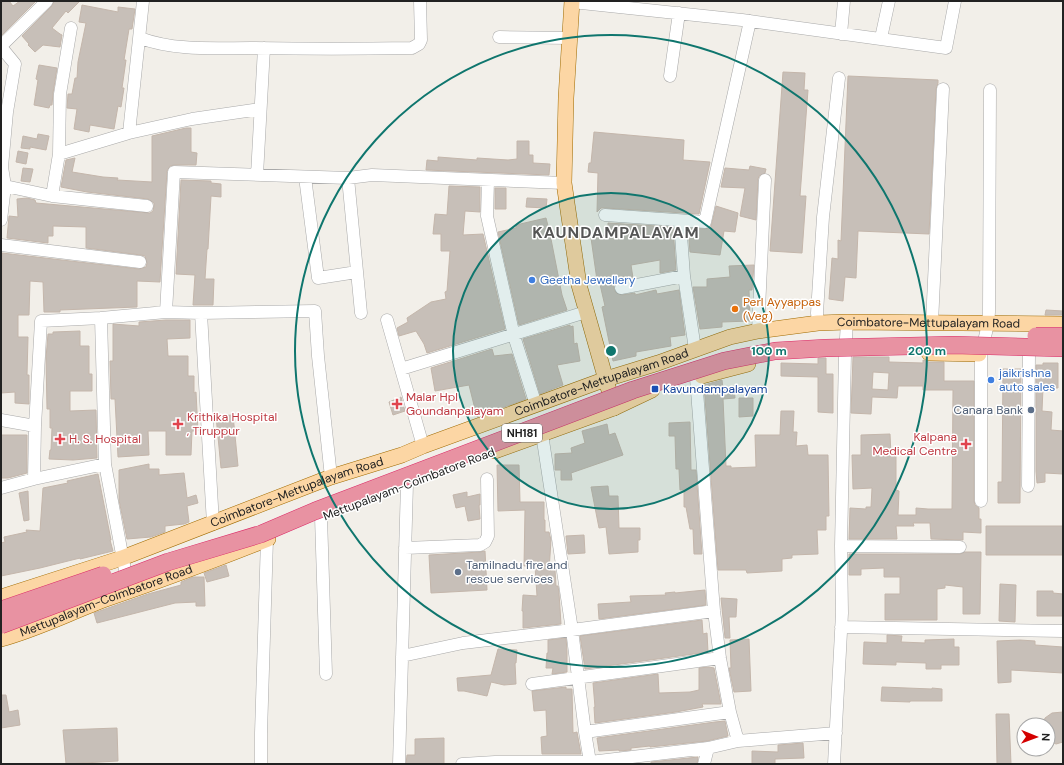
<svg xmlns="http://www.w3.org/2000/svg" width="1064" height="765" font-family="'DM Sans',sans-serif">
<style>
.building{fill:#c7bfb8;stroke:#c4b6ab;fill-rule:evenodd}
.lines{fill:none;stroke-linecap:round;stroke-linejoin:round}
.minor-casing{stroke:#a9a9a9;stroke-width:13}
.major-casing{stroke:#a06b00;stroke-width:16}
.minor{stroke:#fff;stroke-width:12}
.major{stroke:#fcd6a4;stroke-width:15}
.highway-bridge-casing{stroke:#dc2a67;stroke-width:18;stroke-linecap:butt}
.highway-bridge{stroke:#e892a2;stroke-width:17}
.ring{fill:none;stroke:#0f766e;stroke-width:2}
.shop-dot{fill:#3f7fe0;stroke:#fff;stroke-width:1.5}
.food-dot{fill:#e8710a;stroke:#fff;stroke-width:1.5}
.transit-dot{fill:#1a4fb4;stroke:#fff;stroke-width:1.5}
.health-dot{fill:#e0444e;stroke:#fff;stroke-width:1.5}
.service-dot{fill:#5c6f8a;stroke:#fff;stroke-width:1.5}
.labels{text-anchor:middle;stroke-width:3;stroke-linejoin:round;paint-order:stroke}
.shield{fill:#fff;stroke:#646464;stroke-width:1}
.shield-label{font-size:11px;font-weight:bold;fill:#222}
.shop-label{font-size:12px;fill:#366cbe;stroke:#fff;text-anchor:start}
.food-label{font-size:12px;fill:#c56008;stroke:#fff;text-anchor:start}
.street-label{font-size:12px;fill:#222;stroke:#fff}
.transit-label{font-size:12px;fill:#164399;stroke:#fff;text-anchor:start}
.health-label{font-size:12px;fill:#be3a42;stroke:#fff;text-anchor:start}
.service-label{font-size:12px;fill:#4e5e75;stroke:#fff;text-anchor:end}
.district-label{font-size:16px;font-weight:bold;letter-spacing:1px;fill:#555;stroke:#fff}
.centre{fill:#0f766e;stroke:#fff;stroke-width:2}
.ring-label{font-size:12px;text-anchor:middle;font-weight:bold;fill:#0f766e;stroke:#fff;stroke-width:3;stroke-linejoin:round;paint-order:stroke}
</style>
<rect width="100%" height="100%" fill="#f2efe9"/>
<path class="building" d="M1,1h8l4,5 7,-5h16l-35,35z
M54,1h26l-12,12 -2,-2 -14,17 8,6 2,1 -2,12 -17,-2 -8,7 -7,-7 1,-1 -7,-8 30,-30z
M82,5l36,7v-5l17,2 -3,20h-3l-5,31h2l-4,28h2l-3,19 -3,-1 -4,23 -24,-4 -1,7 -15,-3 3,-20 -10,-1 1,-14h4l3,-16h2l1,-16 8,-39 -7,-1z
M39,65l18,3 -4,25 -1,12h-2l-1,3 -15,-3 4,-25 -2,-1z
M783,72l22,1 -1,17h4l-8,106h6l-4,57 -32,-2z
M848,76l90,4v3l-2,6 -7,145 -71,-3 -2,47 -11,-1 -2,24 -14,-2 3,-41 6,1v-19l3,1z
M186,128h5v24l6,1 -1,12h-22l-4,1 -3,5 -7,111 -23,-1v26l-77,3v2h-16l-1,-30 -13,-1 -1,34h-11v22h10l-1,38h2v29l-14,-1v-11l-14,1 1,-140 137,16 7,-2 1,-4 -2,-7 -4,-1 -55,-7v-21l-33,-1v10h-5v7l-41,-5 2,-22 9,1 -1,-18 10,-1 8,2 1,3 114,10 3,-2 1,-5v-3l-6,-4 -61,-7 -26,-5 5,-27 9,-2 -3,14 31,5 15,1 -1,2 35,2v-46z
M594,132l90,8 -1,20 27,2 -11,52 -93,-6h-5l-4,4 1,-39 -10,-1 1,-9h2z
M38,134l11,2 -3,14 -16,-3v2l-9,-1 2,-12 14,3z
M517,141h12v14h4v8l17,1 -1,11 -123,-5 1,-10 11,1v-4l39,3v-2l31,2 9,-1z
M18,151l10,2 -2,11 -10,-2z
M750,166l16,3 -1,4 -6,3 -1,3 -2,41 -16,-4 5,-28 -24,-1 4,-19 24,2z
M23,168l10,1 -3,13 -9,-1z
M181,180l30,1v2l10,1v13l-10,-1 -3,53h-1l-2,30h9l-1,26h-20l2,-30 -19,-1z
M449,186l31,1v25l-15,-1 -2,24 20,-1 22,95 -78,24 -3,-9 -8,-13 -17,5 -2,-8 11,-6 -1,-4 24,-16 15,-3 -1,-7 2,-1 3,-40h-9v-17h-8l2,-20 12,1z
M495,188h11v21h-11z
M527,198l20,1 -1,9 -20,-1z
M716,206l22,7 -3,19 -11,-1 -4,24 -30,-3 -2,-24 17,1 6,-2z
M546,218l4,16 12,61 5,15 -48,15 -21,-93 18,-4v-3z
M608,223l65,4 3,43 -16,3v-13l-29,5 2,13 -17,4 -2,3v4l2,4 6,2 13,-2v2l21,-5 1,4 22,-4 6,45 -15,2 1,9 -35,6v4l-23,5 -11,-54 3,-1 -6,-26h-2l-6,-42 17,-3z
M754,265l-2,25h-3l1,31 -28,1v5l-22,2 -7,-42h14v-8l23,-2 -1,-11z
M1046,310l17,1v4h-18z
M166,320h24v18l-23,1 1,17h20v20h6v17l2,-1 2,39h-6l-1,24h-25v-24h-18l1,24 -31,2 -3,-58h-4l-1,-38h3v-37l26,2v-4z
M570,325v2l3,-1 1,18 3,-1 3,18 -23,4 6,20 -23,9 -17,-55z
M80,331v15h9v28h3v17h-22v20l26,-1 1,48 -24,2 -24,-1 1,-9h1l1,-22h-2v-19h-3l-1,-51 2,-24h5v-2z
M492,349l2,7 18,-2 14,45 -49,18 -8,-32 -34,6 -4,-23z
M853,357h36v5l34,1v-3l6,2h15v19h30v120l1,4 4,3v11h2v14l-18,-1v8l-32,-1 -1,-16h-17l1,3h-18l1,13h-48l1,-31 16,1v-2h5l1,-19 -19,1 -1,-34h9v-20l29,-1 1,21h5v35l3,1 -1,24h18v-7l12,1h24l1,-119h-30v-4h-25l-1,12 -25,-1 -1,17 -20,-1zM873,372l16,1 -1,17 -16,-1z
M818,358h8v16h7v39l-15,-1v-35l-37,-1v-13l37,1z
M1043,363h15v25h-15l-1,23 10,1 -1,18 12,1v43l-18,-1v9l-8,1 -1,-12v-106h7z
M1003,369h18l-1,134h-22v-21h4z
M722,380l1,9 11,-2 1,11 -12,1 3,67h5v2l25,-1 -1,-32h25l1,-24h13l-1,21h4l-1,14 11,-1 1,10h20l1,61h-3v14h-9l1,24 -26,1v3l-10,1v12l-35,2 -1,-3h-28l-14,-185z
M401,397l4,14 -12,4 -4,-13z
M739,398h14v18l-14,1z
M233,415l5,51 -17,2 -5,-52z
M690,422l1,48h5l6,84h-8l-1,-25h-3l-4,-22h-2v-17h-4l-1,-21h-3l-1,-33h-6v-13z
M607,424l2,11 6,-2 8,22 -52,18 1,7h-11v-10h-6v-16l17,-1 -1,-5 14,-5 -3,-12z
M1,435h26v38l-19,5h-7z
M149,464v5h10v6l25,-2 3,25 9,-3 2,8 -11,3 2,16 -5,2 -19,2v6l-14,5 -24,2 -8,-39v-30z
M497,465h22l1,37h24v18h1v12h4l2,8 -2,31 6,-1 1,16h2l1,7 2,31 -38,4v-17h-1l1,-16 14,1 -2,-30h-11l1,-56 -27,1z
M98,474l13,66h-1l3,11 -33,8v-1l-40,10 -39,8v-33l4,-1 -1,-5 23,-5 -1,-2 14,1 3,-43 25,-5 -1,-2z
M608,486l1,10h9l1,32h21v12h-2v12l-29,2 -3,-27 -7,1 -8,-41z
M28,491l1,29 -5,1 -5,-28z
M467,492v5l13,-3v11h-1l1,14 -12,2 -3,-15 -9,2 -3,-13z
M986,526h77v29h-77z
M584,535l1,18 -17,1 -2,-18z
M485,551l2,39 -56,3 -2,-38 51,-3z
M965,552h16l-1,62h-17v-27l-18,-2v3l-8,1v31h-52v-26h15v-17h-16v-9l-23,1v6h-12v-21h111z
M226,565l3,11 -22,6 -3,-9z
M193,577h11l1,29h-9v-4l-21,1 -78,20 -3,-10 54,-19 33,-9v-3z
M1000,584l16,1 -1,37 -16,-1z
M705,590l1,15 -107,14 -1,-15 33,-2 -1,-6 36,-1 -1,-2 10,-1v1z
M1037,591h16v2l10,1v22h-26z
M721,598l16,1 -1,18h-7l1,21h-5z
M702,620l1,14 4,-1 1,19 -123,17 -5,-33z
M887,635l15,1 -1,6 24,1v-3l29,-1v8h5v18h-18v4h-15v-6l-30,-1v3l-33,-1 1,-22 23,1z
M566,638l1,13v21l-15,2 1,-6h-7l1,-15h1v-13z
M749,639l2,52 -17,1 -5,-24h2l-1,-28z
M1020,640l15,1v4l28,2v26l-52,-3v12l-13,1 -1,-42z
M498,649l19,1 -1,13h-1l1,21 -12,1 -13,-3 -4,14 -23,-5h-6l-1,-13 34,-3z
M709,667l5,1 7,36h-19l1,3 -27,5 -81,11 -1,-16h1l-2,-24 65,-9 1,19 31,-1 9,-2v-22z
M566,687v2h6l1,44 4,-1 4,22h-39l-1,-17 6,-1 -1,-26 -12,1 -2,-20z
M882,687l50,2v-1l10,1v12h-32v1l-29,-1z
M1,695h5l3,17 9,-2 2,15 -19,3z
M1063,712v30l-7,2 -8,-4v-15h-5l2,-7 7,-5z
M996,714h13l2,50h-14z
M725,721l3,15 -21,5 -57,6v-1l-19,2v2l-12,1v-1l-20,1 -2,-13 118,-16z
M117,728l1,33 -52,3 -3,-34z
M444,738v26h-38l1,-9h8v-16z
M803,743l1,15 -29,1v5h-23v-13l26,1v-7z
M698,757l-1,7h-46v-2z"/>
<g class="lines">
<defs>
<path id="minor" d="M572,2l170,18 204,28 9,-47
M841,34l3,-33
M499,37l71,1
M140,38c35,13 74,10 111,10 54,1 107,1 161,0l7,-4 2,-4 -1,-39
M881,38l8,-37
M1,46l46,-45
M1,47l14,17 -8,48 -5,6
M670,76l9,-63
M129,133l14,-132
M59,154l1,-60 11,-66
M257,175l7,-127
M305,177l13,101 39,-6
M348,178l13,135
M488,180l-1,36 27,120 22,69
M1,187l4,-1 47,10 7,-42 70,-21 63,-14 68,-10
M52,196l95,10
M605,215l100,7 45,-201
M1,220l4,-34 -3,-19 5,-55
M680,221l4,55 11,73
M1,245l139,17
M621,288l63,-12
M166,312l8,-140 174,6 24,-3 192,8
M201,313l12,211
M101,318l65,-6 35,1 114,-2 3,45 13,121
M387,320l14,49 185,-57
M818,323l-1,-10 6,-96 16,-139
M932,323l11,-234
M758,331l7,-151
M401,369l22,77
M696,378l18,233 6,47 10,54 8,29
M1,420l34,6 -1,53 71,-15
M35,426l6,-105 60,-3 4,146 23,122
M542,434l30,196 13,102 5,30 118,-14 30,-7 98,-8
M1028,486l1,-132
M1,488l33,-9
M981,501v-147l7,-30 1,-12 1,-222
M321,517l5,157
M841,546l119,1
M405,548l75,-3 5,-3 3,-6 -1,-57
M841,627l222,4
M402,656l61,-13 109,-13 142,-19
M532,684l188,-26
M585,732l145,-20
M261,764v-31l6,-194
M399,764l8,-280
M462,764l33,-2h95v2
M704,764l4,-16
M834,764l8,-151 -1,-67 4,-192 2,-32"/>
<g id="major">
<path d="M572,1l-6,97 -2,85 15,102 35,123"/>
<path d="M929,353l50,1"/>
<path d="M702,376l46,-12"/>
<path d="M495,451l119,-43 38,-18"/>
<path id="s1" d="M1,597l121,-39 209,-81 71,-22 21,-9 183,-67 52,-16 72,-26 28,-6 60,-8 29,-1 216,2"/>
<path id="s2" d="M1,639c37,-10 72,-28 108,-41 53,-18 106,-38 159,-59"/>
</g>
</defs>
<use href="#minor" class="minor-casing"/>
<use href="#major" class="major-casing"/>
<use href="#minor" class="minor"/>
<use href="#major" class="major"/>
<defs>
<path id="highway-bridge" d="M1036,336h27
M1,610l102,-35
M1,625l167,-63 93,-28 54,-23 318,-121 91,-29 51,-10 51,-3 127,-3 110,3"/>
</defs>
<use href="#highway-bridge" class="highway-bridge-casing"/>
<use href="#highway-bridge" class="highway-bridge"/>
</g>
<circle cx="611" cy="351" r="158" fill="#0f766e" fill-opacity=".12"/>
<g class="ring">
<circle cx="611" cy="351" r="158"/>
<circle cx="611" cy="351" r="316"/>
</g>
<g class="shop-dot">
<circle cx="532" cy="280" r="4"/>
<circle cx="991" cy="380" r="4"/>
</g>
<circle class="food-dot" cx="735" cy="309" r="4"/>
<rect class="transit-dot" x="651" y="385" width="8" height="8" rx="2"/>
<g class="health-dot">
<path d="M395 398h4v4h4v4h-4v4h-4v-4h-4v-4h4z"/>
<path d="M176 418h4v4h4v4h-4v4h-4v-4h-4v-4h4z"/>
<path d="M58 433h4v4h4v4h-4v4h-4v-4h-4v-4h4z"/>
<path d="M964 438h4v4h4v4h-4v4h-4v-4h-4v-4h4z"/>
</g>
<g class="service-dot">
<circle cx="1031" cy="410" r="4"/>
<circle cx="458" cy="572" r="4"/>
</g>
<g class="labels">
<rect class="shield" x="502" y="424" width="40" height="18" rx="3"/>
<g class="shield-label">
<text x="522" y="437">NH181</text>
</g>
<g class="shop-label">
<text x="540" y="284">Geetha Jewellery</text>
<text x="999" y="377">jaikrishna<tspan x="999" dy="14">auto sales</tspan></text>
</g>
<g class="food-label">
<text x="743" y="306">Perl Ayyappas<tspan x="743" dy="14">(Veg)</tspan></text>
</g>
<g class="street-label">
<text dy="4" stroke="none"><textPath href="#s1" startOffset="974">Coimbatore-Mettupalayam Road</textPath></text>
<text dy="4" stroke="none"><textPath href="#s1" startOffset="638">Coimbatore-Mettupalayam Road</textPath></text>
<text transform="translate(409 484) rotate(-21)" y="4">Mettupalayam-Coimbatore Road</text>
<text dy="4" stroke="none"><textPath href="#s1" startOffset="314">Coimbatore-Mettupalayam Road</textPath></text>
<text dy="4" stroke="none"><textPath href="#s2" startOffset="112">Mettupalayam-Coimbatore Road</textPath></text>
</g>
<g class="transit-label">
<text x="663" y="393">Kavundampalayam</text>
</g>
<g class="health-label">
<text x="406" y="401">Malar Hpl<tspan x="406" dy="14">Goundanpalayam</tspan></text>
<text x="187" y="421">Krithika Hospital<tspan x="187" dy="14">, Tiruppur</tspan></text>
<text x="957" y="441" text-anchor="end">Kalpana<tspan x="957" dy="14">Medical Centre</tspan></text>
<text x="69" y="443">H. S. Hospital</text>
</g>
<g class="service-label">
<text x="1023" y="414">Canara Bank</text>
<text x="466" y="569" text-anchor="start">Tamilnadu fire and<tspan x="466" dy="14">rescue services</tspan></text>
</g>
<g class="district-label">
<text x="616" y="238">KAUNDAMPALAYAM</text>
</g>
</g>
<circle cx="611" cy="351" r="6" class="centre"/>
<g class="ring-label">
<text x="769" y="355">100 m</text>
<text x="927" y="355">200 m</text>
</g>
<rect width="1064" height="765" fill="none" stroke="#222222" stroke-width="4"/>
<g transform="translate(1036 737) rotate(91)"><circle r="19" fill="#ffffff" stroke="#a7a7a7"/>
<path d="M0-3L7 15L0 10L-7 15Z" fill="#d40000"/>
<text y="-6" font-size="11" font-weight="bold" text-anchor="middle" fill="#222222">N</text>
</g>
</svg>
